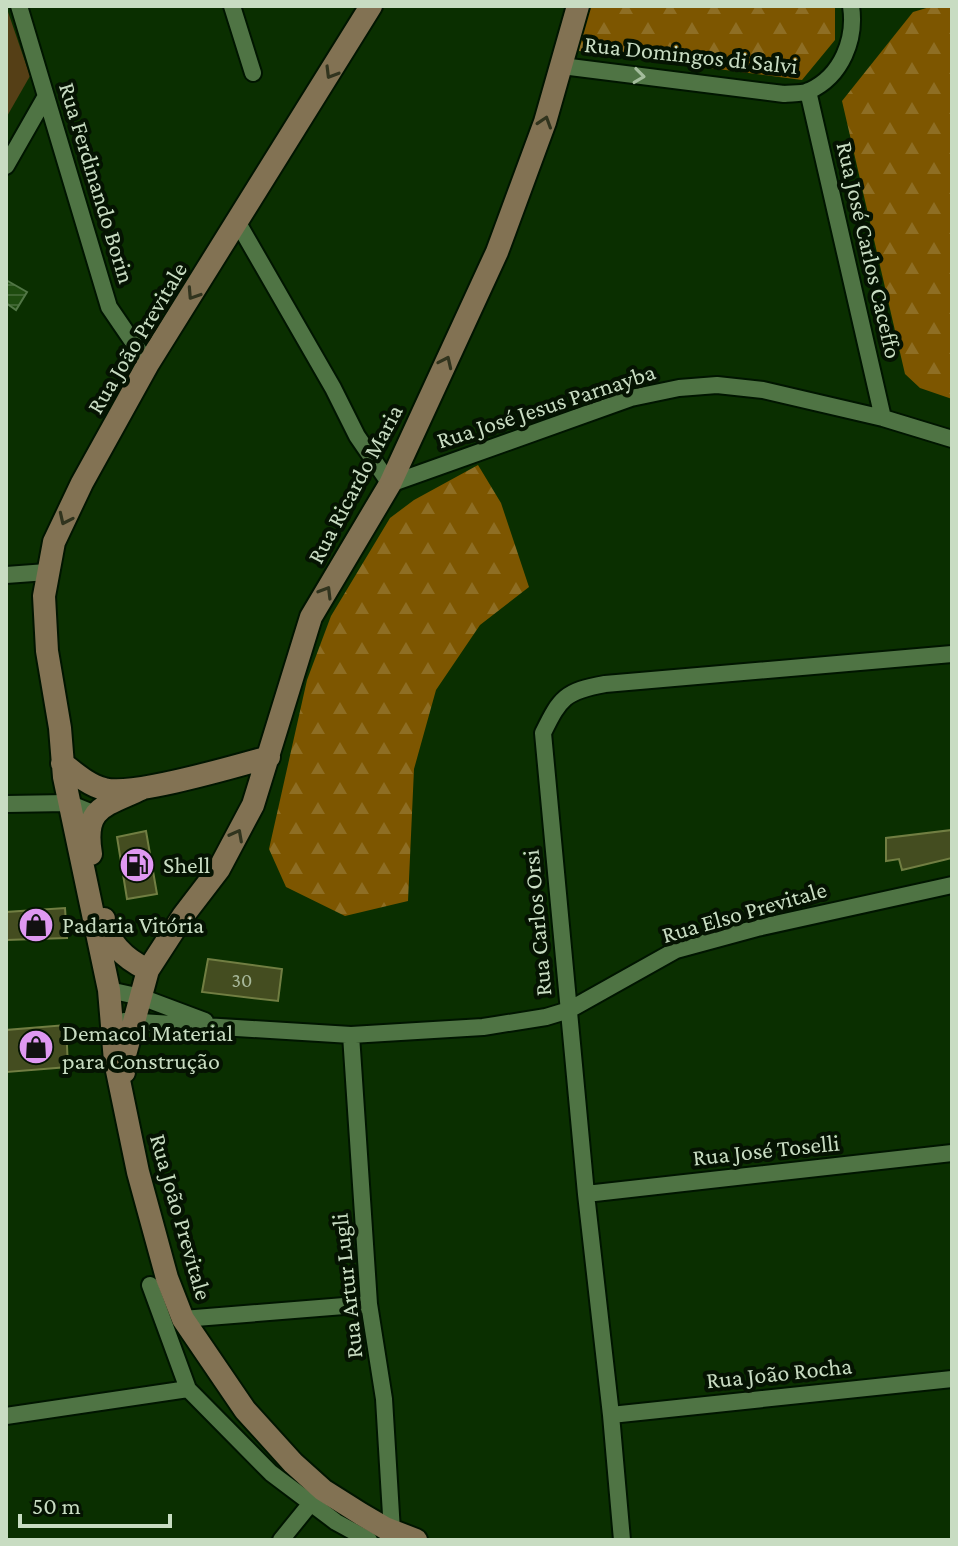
<svg xmlns="http://www.w3.org/2000/svg" width="958" height="1546" font-family="'Crimson Pro',serif">
<style>
.forest{fill:url(#forest-firs)}
.park{fill:#553f16}
.water{fill:url(#water-rules);stroke:#517645;stroke-width:2}
.building{fill:#444d20;stroke:#717e42;stroke-width:2}
.lines{fill:none;stroke-linecap:round;stroke-linejoin:round}
.minor-casing{stroke:#001500;stroke-width:20}
.secondary-casing{stroke:#001500;stroke-width:26}
.minor{stroke:#4f7444;stroke-width:16}
.secondary{stroke:#827253;stroke-width:22}
.oneway{stroke:#31341e}
.oneway2{stroke:#a4bd9c}
.labels{text-anchor:middle;stroke-width:8;stroke-linejoin:round;paint-order:stroke}
.number-label{font-size:20px;fill:#a7b89a}
.street-label{font-size:24px;fill:#c8dcc2;stroke:#051302}
.poi-label{font-size:24px;fill:#c8dcc2;stroke:#051302;text-anchor:start}
</style>
<defs>
<pattern id="forest-firs" width="22" height="20" patternUnits="userSpaceOnUse" patternTransform="scale(2)"><rect width="22" height="20" fill="#7d5600"/><path d="M5 1l3.5 6h-7zM16 11l3.5 6h-7z" fill="#8e6e24"/></pattern>
<pattern id="water-rules" width="6" height="5" patternUnits="userSpaceOnUse" patternTransform="scale(2)"><rect width="6" height="5" fill="#1e4b0f"/><path d="M0 2.5h6" fill="none" stroke="#3d6430"/></pattern>
</defs>
<rect width="100%" height="100%" fill="#0a2f00"/>
<path class="forest" d="M584,6h251v34l-33,40 -223,-29z
M933,6h19v393l-32,-11 -15,-14 -63,-273 71,-89z
M478,465l23,38 28,84 -49,38 -44,65 -22,79 -6,132 -63,15 -59,-29 -17,-38 38,-169 24,-64 59,-98 24,-18z"/>
<path class="park" d="M6,6l24,70 -24,42z"/>
<path class="water" d="M6,280l21,12 -11,18 -10,-7z"/>
<path class="building" d="M952,830v28l-50,12 -3,-11 -13,2v-23z
M146,831l11,63 -30,5 -10,-62z
M65,908l2,30 -61,2v-28z
M208,959l74,10 -4,32 -76,-9z
M66,1025l2,42 -61,5 -1,-42z"/>
<g class="lines">
<defs>
<path id="minor" d="M19,6l90,301 39,57
M232,6l21,67
M562,66l222,28c7,-1 18,0 25,-3 33,-15 47,-52 42,-85
M808,91l75,327
M6,166l40,-70
M238,223l95,165 24,48 33,48 241,-86 48,-10 38,-3 46,5 120,28 69,21
M6,575l41,-3
M6,804l62,-1 27,11
M109,990l32,7 64,24
M124,1021l227,14 132,-8 63,-10 23,-7 107,-60 81,-22 195,-43
M351,1035l18,269 15,95 8,132
M586,1194l366,-41
M150,1285l38,104 83,84 65,49 33,18
M183,1319l186,-15
M611,1415l341,-36
M6,1416l182,-27
M281,1540l30,-37
M622,1540l-11,-125 -25,-221 -43,-461c17,-35 22,-42 62,-49l347,-30"/>
<path id="secondary" d="M371,6l-223,358 -66,119 -28,59 -10,54 3,55 13,77 4,49 45,213 6,71 23,111 29,106 16,41 62,91 48,53 30,27 38,24 24,14 31,12
M62,763c13,10 26,22 42,26 29,8 132,-23 165,-32
M91,854c-8,-47 14,-48 50,-65
M104,919c4,25 23,41 44,51
M124,1072l1,-17 23,-85 35,-54 36,-47 34,-64 58,-188 79,-133 107,-232 48,-130 33,-116"/>
</defs>
<use href="#minor" class="minor-casing"/>
<use href="#secondary" class="secondary-casing"/>
<use href="#minor" class="minor"/>
<use href="#secondary" class="secondary"/>
</g>
<defs><path id="oneway-chevron" d="M-2-3.5L2.5 0L-2 3.5" fill="none" stroke-width="1.6" stroke-linecap="round" stroke-linejoin="round" transform="scale(2)"/></defs>
<g class="oneway">
<use href="#oneway-chevron" transform="translate(331 73) rotate(121)"/>
<use href="#oneway-chevron" transform="translate(545 122) rotate(-72)"/>
<use href="#oneway-chevron" transform="translate(193 294) rotate(123)"/>
<use href="#oneway-chevron" transform="translate(446 362) rotate(-65)"/>
<use href="#oneway-chevron" transform="translate(65 519) rotate(115)"/>
<use href="#oneway-chevron" transform="translate(326 592) rotate(-59)"/>
<use href="#oneway-chevron" transform="translate(237 835) rotate(-62)"/>
</g>
<use class="oneway2" href="#oneway-chevron" transform="translate(639 76) rotate(7)"/>
<defs>
<symbol id="fuel-disc" viewBox="-11 -11 22 22"><circle r="9.5" fill="#df98f1" stroke="#051302"/><path d="M-5.5-6h7V0h2V4h1.3V-2.5L3-4.5l.8-.8L6-3V5H2.5V1h-1V6h-7ZM-4.2-4.7v3.2H.2V-4.7Z" fill="#111"/></symbol>
<symbol id="shop-disc" viewBox="-11 -11 22 22"><circle r="9.5" fill="#df98f1" stroke="#051302"/><path d="M-5-2.5h2.3a2.7 3.5 0 0 1 5.4 0H5L5.5 6h-11ZM-1.5-2.5h3a1.5 2.3 0 0 0-3 0Z" fill="#111"/></symbol>
</defs>
<g fill-rule="evenodd">
<use href="#fuel-disc" x="117" y="845" width="40" height="40"/>
<use href="#shop-disc" x="16" y="905" width="40" height="40"/>
<use href="#shop-disc" x="16" y="1027" width="40" height="40"/>
</g>
<g class="labels">
<g class="number-label">
<text x="242" y="987">30</text>
</g>
<g class="street-label">
<text transform="translate(691 55) rotate(6)" y="8">Rua Domingos di Salvi</text>
<text transform="translate(97 183) rotate(73)" y="8">Rua Ferdinando Borin</text>
<text transform="translate(869 250) rotate(77)" y="8">Rua José Carlos Caceffo</text>
<text transform="translate(137 338) rotate(-59)" y="8">Rua João Previtale</text>
<text transform="translate(546 406) rotate(-18)" y="8">Rua José Jesus Parnayba</text>
<text transform="translate(355 484) rotate(-62)" y="8">Rua Ricardo Maria</text>
<text transform="translate(744 912) rotate(-16)" y="8">Rua Elso Previtale</text>
<text transform="translate(537 923) rotate(-95)" y="8">Rua Carlos Orsi</text>
<text transform="translate(766 1150) rotate(-6)" y="8">Rua José Toselli</text>
<text transform="translate(181 1217) rotate(74)" y="8">Rua João Previtale</text>
<text transform="translate(347 1286) rotate(-96)" y="8">Rua Artur Lugli</text>
<text transform="translate(779 1373) rotate(-6)" y="8">Rua João Rocha</text>
</g>
<g class="poi-label">
<text x="163" y="873">Shell</text>
<text x="62" y="933">Padaria Vitória</text>
<text x="62" y="1041">Demacol Material<tspan x="62" dy="28">para Construção</tspan></text>
</g>
</g>
<rect width="958" height="1546" fill="none" stroke="#c8dcc2" stroke-width="16"/>
<path d="M20 1514v12h150v-12" fill="none" stroke="#c8dcc2" stroke-width="4"/>
<text x="32" y="1514" font-size="24" fill="#c8dcc2" stroke="#051302" stroke-width="6" paint-order="stroke">50 m</text>
</svg>
